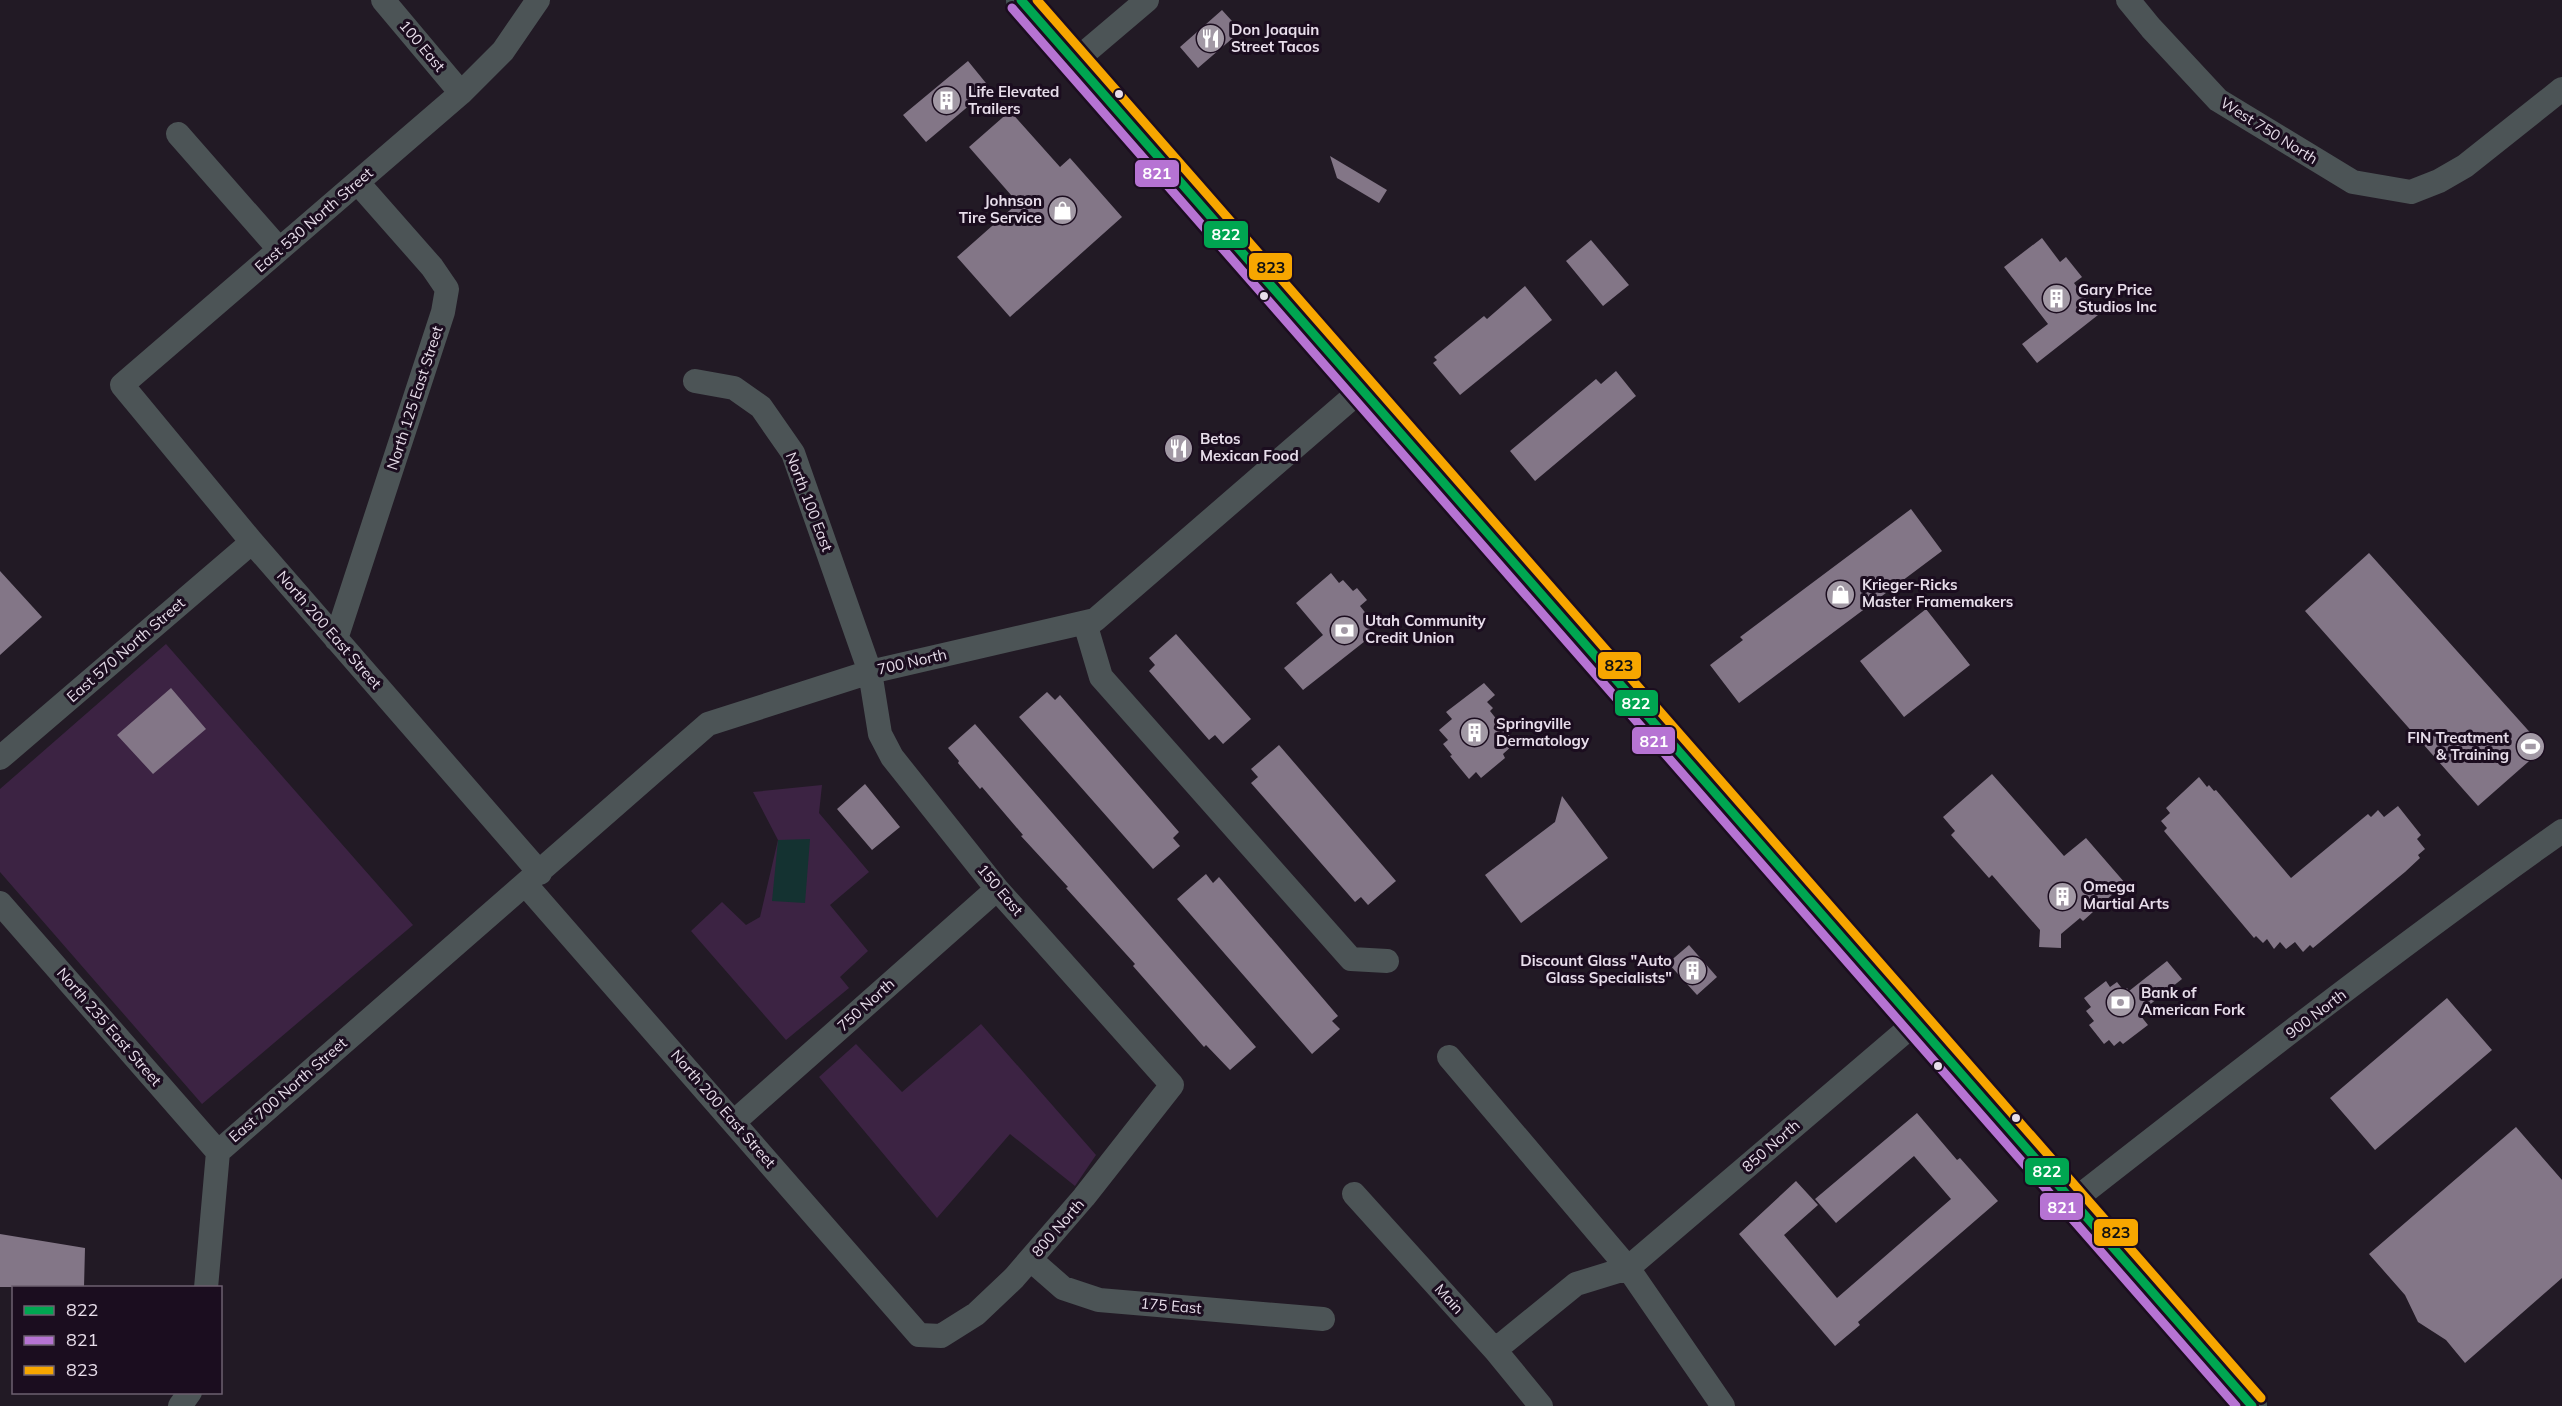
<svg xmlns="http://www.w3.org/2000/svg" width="2562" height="1406" font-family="Mulish,sans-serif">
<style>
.green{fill:#3c2343}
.water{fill:#143231}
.building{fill:#837687}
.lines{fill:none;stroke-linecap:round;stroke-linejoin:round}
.minor{stroke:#4c5456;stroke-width:24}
.major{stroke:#455555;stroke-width:30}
.bus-1-casing{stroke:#1b0d1f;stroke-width:14}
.bus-2-casing{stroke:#1b0d1f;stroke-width:14}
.bus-3-casing{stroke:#1b0d1f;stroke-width:14}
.bus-1{stroke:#00a651;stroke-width:9}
.bus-2{stroke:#b673d3;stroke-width:9}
.bus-3{stroke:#f7a600;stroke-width:9}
.bus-dot{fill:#e7ddea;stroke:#1b0d1f;stroke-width:2}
.labels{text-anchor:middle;stroke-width:6;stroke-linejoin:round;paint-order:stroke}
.poi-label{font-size:15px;font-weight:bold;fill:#e7ddea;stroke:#1b0d1f;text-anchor:start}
.street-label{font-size:15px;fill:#e7ddea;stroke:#1b0d1f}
.line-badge{stroke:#1b0d1f;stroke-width:2}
.badge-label{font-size:16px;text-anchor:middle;font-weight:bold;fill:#fff}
.pale-badge-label{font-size:16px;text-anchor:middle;font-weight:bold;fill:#111}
</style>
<rect width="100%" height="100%" fill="#221a25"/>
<path class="green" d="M166,644l247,281 -211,179 -202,-232v-83z
M822,785l-3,28 50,59 -39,33 38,46 -28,26 9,11 -63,52 -95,-109 31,-29 24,23 14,-8 18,-77 -25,-48z
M981,1024l115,131 -21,31 -65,-52 -73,84 -118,-141 37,-33 46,48z"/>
<path class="water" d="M810,839l-5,64 -33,-2 6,-61z"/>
<path class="building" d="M1222,10l19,21 -43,37 -18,-21z
M968,61l22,27 -64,54 -23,-27z
M1010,111l50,56 10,-9 52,59 -112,100 -53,-60 61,-54 -49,-56z
M1330,156l57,34 -8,13 -42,-25z
M2042,238l18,24 6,-5 16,20 -8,6 24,32 -61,48 -15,-19 26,-20 -44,-57z
M1591,240l38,45 -26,21 -37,-45z
M1525,286l27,34 -92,75 -27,-32 4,-3 -3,-3 50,-41 3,3z
M1616,371l20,25 -101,85 -25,-30 86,-72 5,5z
M1911,509l31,42 -203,152 -29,-38 33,-25 -3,-3z
M2369,553l175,195 -66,58 -173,-195z
M0,571l42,46 -42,38z
M1331,573l8,10 4,-3 10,11 4,-3 10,12 -7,6 12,15 -5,4 7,9 -71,56 -19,-22 39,-33 -27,-32z
M1926,609l44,56 -66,52 -44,-56z
M1176,634l75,85 -28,25 -8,-9 -6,5 -60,-69 6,-6 -6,-7z
M1484,683l11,12 -8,7 6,6 -3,3 20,25 -2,3 5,6 -10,9 2,4 -24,20 -5,-6 -7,7 -19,-23 2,-1 -9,-11 5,-4 -9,-10 13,-11 -6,-7z
M171,688l35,41 -53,45 -36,-39z
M1047,692l8,8 5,-5 119,137 -6,6 7,8 -27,23 -134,-152z
M975,724l281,323 -26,23 -24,-25 -2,2 -71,-81 2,-2 -69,-76 2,-1 -47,-51 2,-1 -41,-48 -2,2 -22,-26 1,-2 -11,-13z
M1279,745l117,136 -28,24 -7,-8 -6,5 -104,-119 7,-6 -7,-8z
M1992,774l72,82 22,-18 39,45 -42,38 -3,-3 -19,16v14l-22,-1 1,-17 -48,-55 -3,3 -38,-43 4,-4 -12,-14z
M2199,777l8,10 2,-2 5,6 2,-1 75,88 77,-64 3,3 7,-7 6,7 14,-11 23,29 -4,4 8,10 -7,6 2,3 -15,14 -92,76 -3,-3 -7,7 -8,-10 -9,7 -6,-7 -6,7 -7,-10 -4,4 -7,-7 -2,2 -90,-107 3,-3 -6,-7 9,-8 -4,-5z
M865,784l35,43 -28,23 -35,-41z
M1562,796l46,62 -87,65 -36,-48 70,-53z
M1206,874l7,9 6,-6 119,139 -6,5 8,8 -28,25 -135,-155z
M1689,945l28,32 -20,18 -29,-32z
M2167,961l15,18 -39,31 2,2 -5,3 8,10 -25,19 -3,-3 -6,5 -5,-6 -5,4 -15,-19 5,-4 -8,-10 5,-4 -7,-9 22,-17 4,6 7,-5 7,9 3,-3 2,3z
M2447,998l45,52 -117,100 -45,-52z
M1917,1113l40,47 3,-2 38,43 -140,121 2,3 -25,21 -96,-112 57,-53 22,24 -34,30 53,63 114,-99 -37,-43 -78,67 -21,-24z
M2516,1127l46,53v98l-97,85 -19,-23 -28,-18 -13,-27 -36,-41z
M0,1234l85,14 -1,39h-84z"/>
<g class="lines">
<path class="minor" d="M383,0l78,93
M538,0l-35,51 -42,42 -339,292 130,157 288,331
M2128,0l23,28 67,72 135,82 58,10 28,-11 26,-15 97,-77
M1074,62l73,-62
M178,134l101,115
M1085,623l16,54 250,282 36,2
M336,639l107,-327 4,-23 -15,-22 -74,-84
M0,758l252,-216
M526,885l393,450 22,1 35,-22 38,-36 70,-81 88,-112 -175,-196 -105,-132 -12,-23 -10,-62 -77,-219 -32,-46 -27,-19 -39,-7
M0,903l218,249
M1449,1057l179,211 95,138
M735,1121l262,-232
M1354,1194l141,156 46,56
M2073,1201c161,-126 322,-252 489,-370
M1031,1260l32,28 36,12 224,19
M206,1288l12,-136 490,-428 162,-52 225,-52 266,-230
M1495,1350l81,-66 52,-16 287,-245
M180,1406l10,-14"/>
<path class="major" d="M1021,0l1231,1406"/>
<defs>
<path id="bus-1" d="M1021,0l1231,1406"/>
<path id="bus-2" d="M1012,8l1224,1398"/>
<path id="bus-3" d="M1037,0l1224,1398"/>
</defs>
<use href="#bus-1" class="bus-1-casing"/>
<use href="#bus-2" class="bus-2-casing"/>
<use href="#bus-3" class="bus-3-casing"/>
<use href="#bus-1" class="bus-1"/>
<use href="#bus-2" class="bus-2"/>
<use href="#bus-3" class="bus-3"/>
</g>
<defs>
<symbol id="restaurant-disc" viewBox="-11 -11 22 22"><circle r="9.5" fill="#a299a5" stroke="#1b0d1f"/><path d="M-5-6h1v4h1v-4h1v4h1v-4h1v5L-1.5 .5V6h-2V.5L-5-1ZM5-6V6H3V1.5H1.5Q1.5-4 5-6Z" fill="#fff"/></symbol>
<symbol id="building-disc" viewBox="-11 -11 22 22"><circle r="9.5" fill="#a299a5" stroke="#1b0d1f"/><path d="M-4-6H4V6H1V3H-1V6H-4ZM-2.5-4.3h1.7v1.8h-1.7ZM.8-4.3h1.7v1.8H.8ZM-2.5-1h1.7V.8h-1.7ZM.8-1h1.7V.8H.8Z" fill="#fff"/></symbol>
<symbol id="shop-disc" viewBox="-11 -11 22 22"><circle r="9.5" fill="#a299a5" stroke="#1b0d1f"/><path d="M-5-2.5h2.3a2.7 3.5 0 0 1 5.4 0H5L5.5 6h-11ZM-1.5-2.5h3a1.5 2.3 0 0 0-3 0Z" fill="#fff"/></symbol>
<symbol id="bank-disc" viewBox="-11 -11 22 22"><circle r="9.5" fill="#a299a5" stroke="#1b0d1f"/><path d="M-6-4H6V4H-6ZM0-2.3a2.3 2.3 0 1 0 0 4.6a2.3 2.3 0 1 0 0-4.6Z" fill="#fff"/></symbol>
<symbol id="stadium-disc" viewBox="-11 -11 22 22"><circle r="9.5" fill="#a299a5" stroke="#1b0d1f"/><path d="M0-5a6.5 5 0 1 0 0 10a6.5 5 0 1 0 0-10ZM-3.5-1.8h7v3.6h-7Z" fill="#fff"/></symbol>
</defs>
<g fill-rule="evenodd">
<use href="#restaurant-disc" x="1194" y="22" width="33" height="33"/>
<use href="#building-disc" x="930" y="84" width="33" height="33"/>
<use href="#shop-disc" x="1046" y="194" width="33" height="33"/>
<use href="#building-disc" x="2040" y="282" width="33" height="33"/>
<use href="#restaurant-disc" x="1162" y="432" width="33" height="33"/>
<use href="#shop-disc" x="1824" y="578" width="33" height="33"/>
<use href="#bank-disc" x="1328" y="614" width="33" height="33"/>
<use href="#building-disc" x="1458" y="716" width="33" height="33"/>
<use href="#stadium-disc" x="2514" y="730" width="33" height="33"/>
<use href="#building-disc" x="2046" y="880" width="33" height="33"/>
<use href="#building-disc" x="1676" y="954" width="33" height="33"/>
<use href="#bank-disc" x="2104" y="986" width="33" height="33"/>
</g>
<g class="bus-dot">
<circle cx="1119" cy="94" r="5"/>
<circle cx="1264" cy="296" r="5"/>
<circle cx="1938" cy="1066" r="5"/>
<circle cx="2016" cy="1118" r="5"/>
</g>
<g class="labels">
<g class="poi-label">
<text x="1231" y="35">Don Joaquin<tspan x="1231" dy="17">Street Tacos</tspan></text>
<text x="968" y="97">Life Elevated<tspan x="968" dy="17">Trailers</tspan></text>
<text x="1042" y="206" text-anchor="end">Johnson<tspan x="1042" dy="17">Tire Service</tspan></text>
<text x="2078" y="295">Gary Price<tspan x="2078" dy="17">Studios Inc</tspan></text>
<text x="1200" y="444">Betos<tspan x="1200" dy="17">Mexican Food</tspan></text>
<text x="1862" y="590">Krieger-Ricks<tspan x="1862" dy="17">Master Framemakers</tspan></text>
<text x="1365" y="626">Utah Community<tspan x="1365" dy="17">Credit Union</tspan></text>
<text x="1496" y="729">Springville<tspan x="1496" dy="17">Dermatology</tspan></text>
<text x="2509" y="743" text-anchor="end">FIN Treatment<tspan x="2509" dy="17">&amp; Training</tspan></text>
<text x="2083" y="892">Omega<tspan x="2083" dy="17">Martial Arts</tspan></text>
<text x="1672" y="966" text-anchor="end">Discount Glass "Auto<tspan x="1672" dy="17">Glass Specialists"</tspan></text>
<text x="2141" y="998">Bank of<tspan x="2141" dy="17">American Fork</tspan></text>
</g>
<g class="street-label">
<text transform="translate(422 46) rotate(50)" y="5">100 East</text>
<text transform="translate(2269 131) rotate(32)" y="5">West 750 North</text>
<text transform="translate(314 220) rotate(-41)" y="5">East 530 North Street</text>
<text transform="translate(415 398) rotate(-72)" y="5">North 125 East Street</text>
<text transform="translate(809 502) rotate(69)" y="5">North 100 East</text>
<text transform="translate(329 630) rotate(49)" y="5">North 200 East Street</text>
<text transform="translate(126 650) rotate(-41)" y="5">East 570 North Street</text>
<text transform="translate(912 662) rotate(-13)" y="5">700 North</text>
<text transform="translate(1000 890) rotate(50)" y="5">150 East</text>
<text transform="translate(866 1005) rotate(-42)" y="5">750 North</text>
<text transform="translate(2316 1014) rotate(-37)" y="5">900 North</text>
<text transform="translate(109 1027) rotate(49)" y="5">North 235 East Street</text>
<text transform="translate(288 1090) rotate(-41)" y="5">East 700 North Street</text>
<text transform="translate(723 1109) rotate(49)" y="5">North 200 East Street</text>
<text transform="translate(1771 1146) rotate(-41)" y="5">850 North</text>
<text transform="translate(1058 1228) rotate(-49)" y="5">800 North</text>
<text transform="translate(1449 1299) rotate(48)" y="5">Main</text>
<text transform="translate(1171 1306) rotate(5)" y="5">175 East</text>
</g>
</g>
<g class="line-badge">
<rect x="1134" y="159" width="46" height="29" rx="6" fill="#b673d3"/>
<rect x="1203" y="220" width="46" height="29" rx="6" fill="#00a651"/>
<rect x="1248" y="252" width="45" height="29" rx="6" fill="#f7a600"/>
<rect x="1597" y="651" width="45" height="29" rx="6" fill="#f7a600"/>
<rect x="1614" y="689" width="45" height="28" rx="6" fill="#00a651"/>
<rect x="1631" y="726" width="45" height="29" rx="6" fill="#b673d3"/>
<rect x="2024" y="1157" width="46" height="29" rx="6" fill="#00a651"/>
<rect x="2039" y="1192" width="45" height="29" rx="6" fill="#b673d3"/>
<rect x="2093" y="1218" width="46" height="29" rx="6" fill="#f7a600"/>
</g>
<g class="badge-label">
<text x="1157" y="179">821</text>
<text x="1226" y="240">822</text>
<text x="1636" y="709">822</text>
<text x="1654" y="747">821</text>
<text x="2047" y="1177">822</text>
<text x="2062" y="1213">821</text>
</g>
<g class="pale-badge-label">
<text x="1271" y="273">823</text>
<text x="1619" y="671">823</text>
<text x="2116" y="1238">823</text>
</g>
<rect x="12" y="1286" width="210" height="108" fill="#1b0d1f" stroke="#6d6070" stroke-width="1.5"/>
<rect x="24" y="1306" width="30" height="9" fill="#00a651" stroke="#6d6070" stroke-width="1.5"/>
<text x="66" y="1316" font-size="18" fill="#e7ddea">822</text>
<rect x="24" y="1336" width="30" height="9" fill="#b673d3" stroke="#6d6070" stroke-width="1.5"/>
<text x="66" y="1346" font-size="18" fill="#e7ddea">821</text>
<rect x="24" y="1366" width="30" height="9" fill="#f7a600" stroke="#6d6070" stroke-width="1.5"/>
<text x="66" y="1376" font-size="18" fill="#e7ddea">823</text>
</svg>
